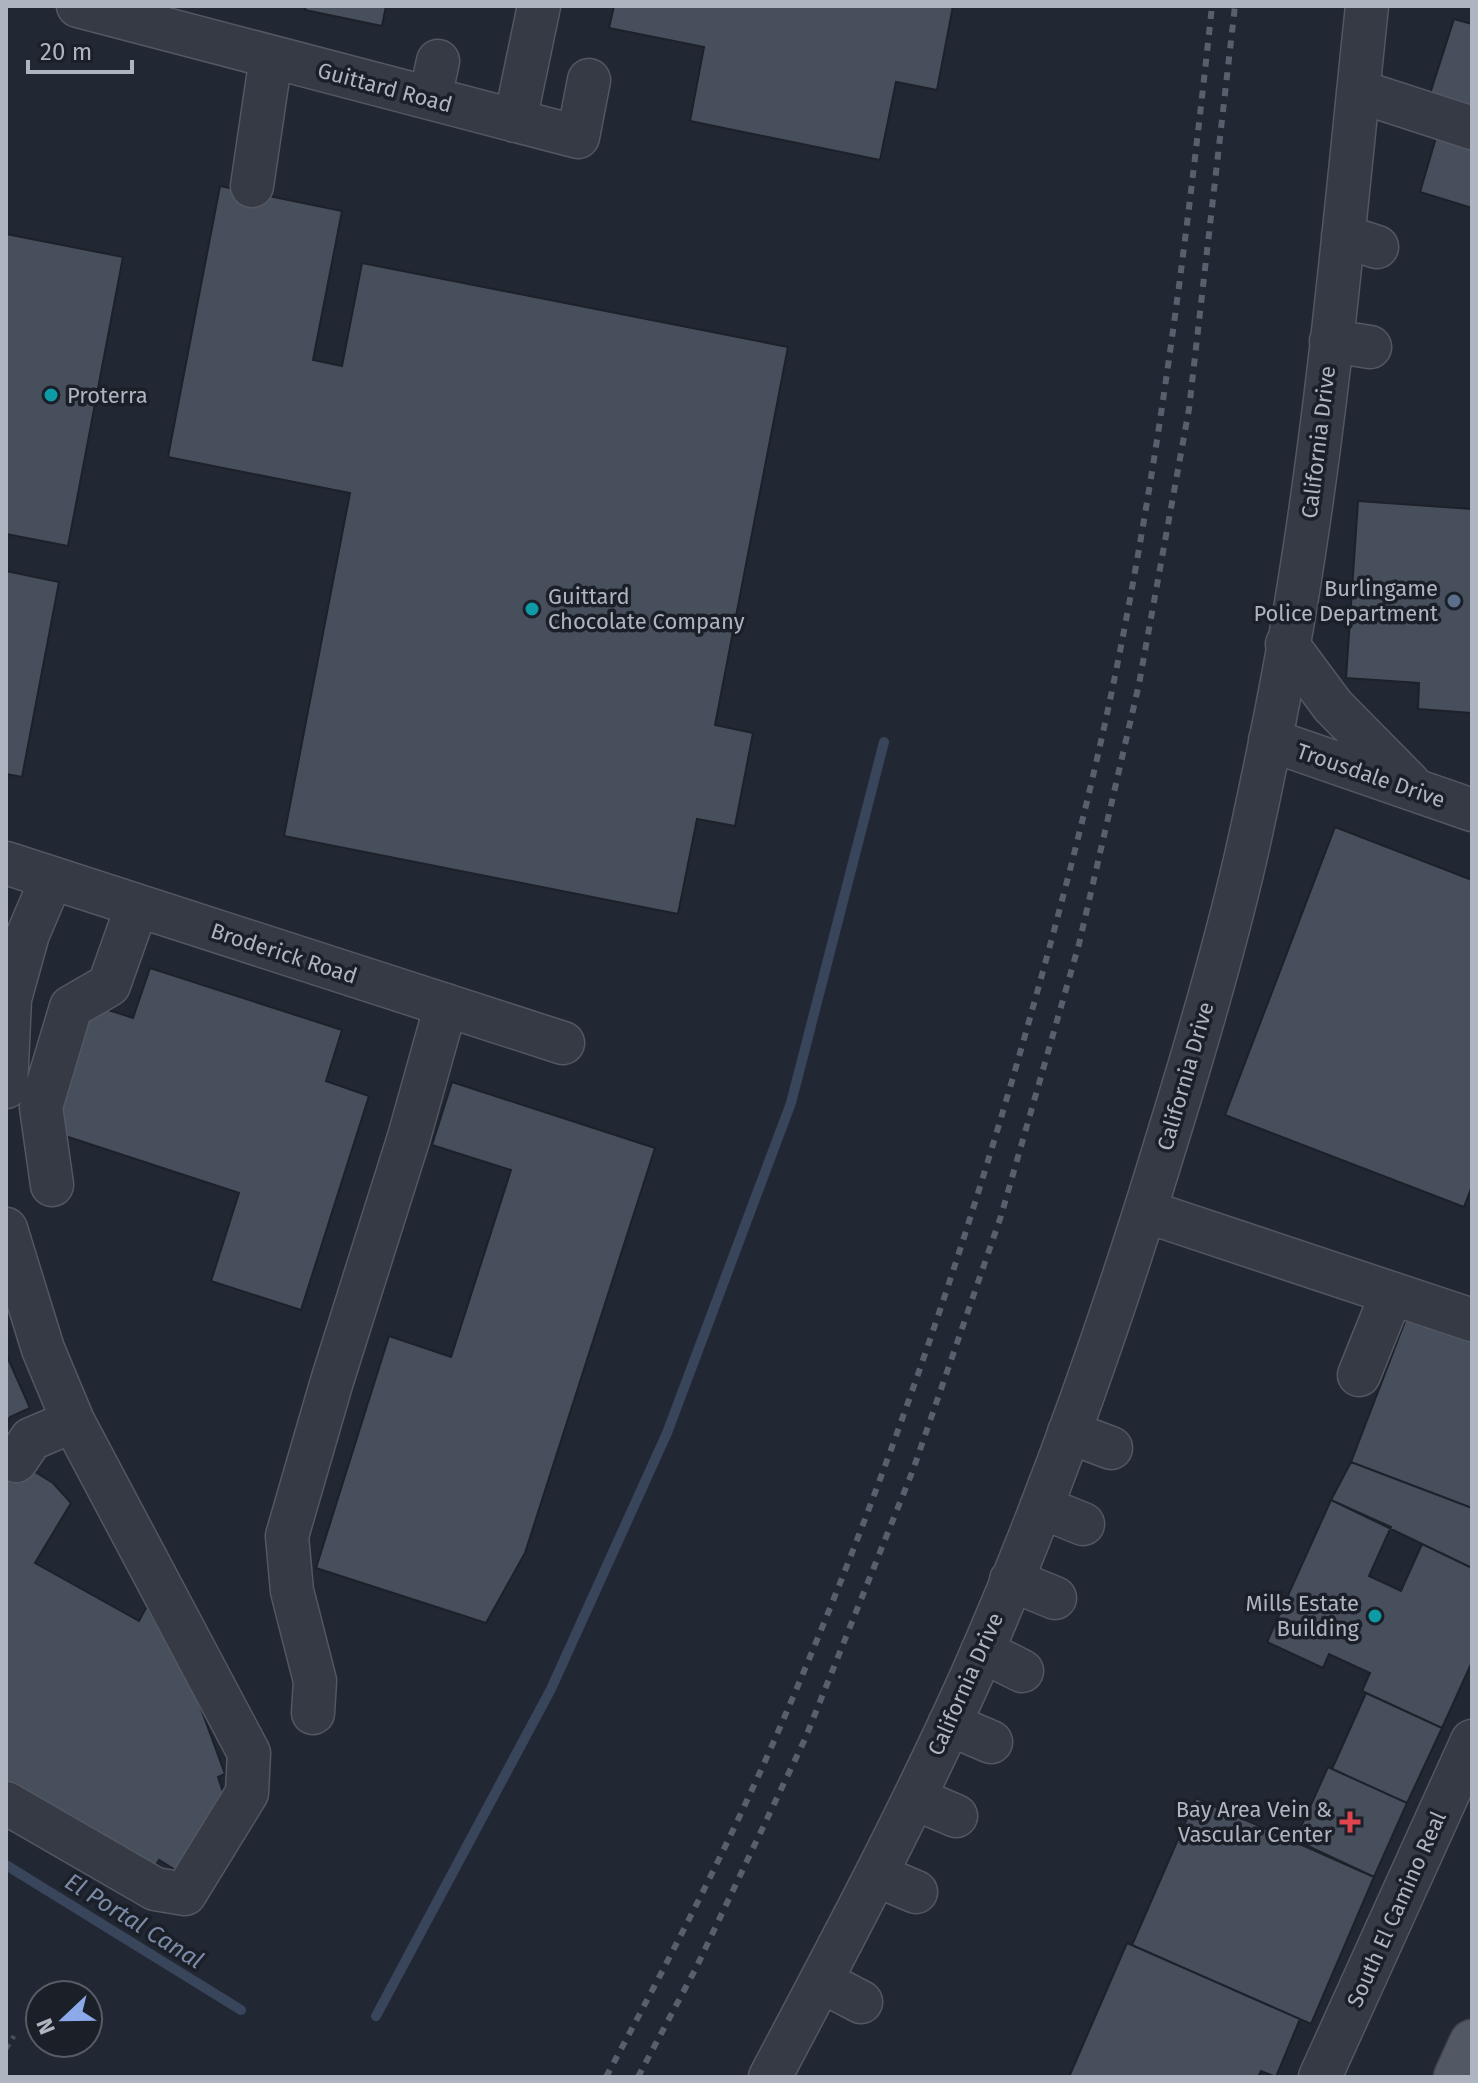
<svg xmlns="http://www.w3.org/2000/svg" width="1478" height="2083" font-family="'Fira Sans',sans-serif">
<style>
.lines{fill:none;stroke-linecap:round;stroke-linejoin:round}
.stream{stroke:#39455b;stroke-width:10}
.building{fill:#484f5c;stroke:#1c212a;stroke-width:2}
.minor-casing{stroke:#525762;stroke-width:45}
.major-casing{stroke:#3e434e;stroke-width:47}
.path{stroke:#455256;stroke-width:5;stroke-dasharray:6 6;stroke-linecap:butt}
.minor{stroke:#353a44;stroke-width:42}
.major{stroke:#535964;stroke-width:44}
.rail{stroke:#59606d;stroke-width:6;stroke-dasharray:8 8;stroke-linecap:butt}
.culture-dot{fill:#0f9aa8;stroke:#1a1f28;stroke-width:3}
.service-dot{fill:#5c6f8a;stroke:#1a1f28;stroke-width:3}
.health-dot{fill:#e0444e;stroke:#1a1f28;stroke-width:3}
.labels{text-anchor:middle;stroke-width:7;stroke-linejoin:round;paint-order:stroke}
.street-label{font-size:22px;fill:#afb4c1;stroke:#1a1f28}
.poi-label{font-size:22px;fill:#afb4c1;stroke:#1a1f28;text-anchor:end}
.water-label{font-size:24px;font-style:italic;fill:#7b8aa6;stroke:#1a1f28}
</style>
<rect width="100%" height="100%" fill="#222833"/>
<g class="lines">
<path class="stream" d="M6,1865l235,145
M376,2016l175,-327 116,-256 124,-330 93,-361"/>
</g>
<path class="building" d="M306,6h80l-4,20 -77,-16z
M614,6h339l-16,84 -41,-8 -16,78 -190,-39 14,-74 -95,-19z
M1454,19l18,5v88l-43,-15z
M1438,131l34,11v66l-52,-16z
M220,186l122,25 -29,149 29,6 20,-103 426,84 -73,378 38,8 -18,93 -38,-7 -19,95 -394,-78 66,-343 -182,-36z
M6,234l117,23 -55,289 -62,-12z
M1358,501l114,8v204l-54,-4 1,-26 -73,-5z
M6,571l53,11 -37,195 -16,-3z
M1335,827l137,53v306l-8,21 -239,-92z
M150,968l192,62 -16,51 43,15 -68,214 -90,-29 28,-88 -186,-61 40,-127 40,13z
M452,1082l203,66 -130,405 -39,70 -170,-55 73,-232 62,21 60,-187 -79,-25z
M1409,1311l63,24v173l-121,-46z
M6,1354l24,54 -20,9 -4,7z
M6,1454l47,29 18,20 -36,60 104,58 8,-15 49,89 29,79 -7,3 6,18 -47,76 -18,-11 -6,11 -147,-89z
M1351,1462l121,46v60l-141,-68z
M1331,1500l60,27 -22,49 32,15 21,-47 50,24v94l-30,66 -80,-37 8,-18 -41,-19 -6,14 -56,-26z
M1366,1693l76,35 -35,75 -75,-34z
M1328,1767l79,36 -33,74 -79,-37z
M1196,1798l178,79 -63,147 -179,-79z
M1127,1943l173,76 -24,58 -15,-6 -3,6h-189z"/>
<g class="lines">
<defs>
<path id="minor" d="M78,6l500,131 11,-57
M1358,91l114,37
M430,98l8,-37
M515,121l24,-115
M252,186l19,-129
M1343,236l34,11
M1331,341l39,6
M1287,644l46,62 76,77
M1270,740l202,70
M6,863l557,180
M6,1087l4,-88 18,-65 24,-56
M52,1185l-11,-78 30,-100 38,-22 28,-79
M1145,1211l327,109
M6,1229l37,120 30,72 176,332 -2,40 -62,101 -30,-5 -149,-86
M1359,1375l33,-82
M1069,1432l42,16
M16,1461l15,-22 42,-18
M1041,1507l42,17
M1011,1580l44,18
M982,1651l40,20
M313,1713l2,-32 -23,-90 -5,-55 45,-155 77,-244 37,-132
M949,1724l42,18
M914,1798l42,18
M876,1875l40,17
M821,1981l40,21
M770,2077c70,-132 140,-264 201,-400 78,-176 142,-359 198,-544 30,-97 59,-195 81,-295 17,-78 33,-157 46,-235 33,-198 50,-398 71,-597
M1320,2077l152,-336"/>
<path id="major" d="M1456,2077l16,-35"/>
</defs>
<use href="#minor" class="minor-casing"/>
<use href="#major" class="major-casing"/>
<path class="path" d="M6,2049l8,-13"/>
<use href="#minor" class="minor"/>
<use href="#major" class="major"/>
<path class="rail" d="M606,2077c62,-115 123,-232 175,-352 93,-214 170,-434 235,-658 37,-129 72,-259 99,-391 45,-221 73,-446 97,-670
M638,2077l58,-109 109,-229 108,-269 88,-254 78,-272 60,-260 50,-275 46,-403"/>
</g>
<g class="culture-dot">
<circle cx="51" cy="395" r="8"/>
<circle cx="532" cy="609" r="8"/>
<circle cx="1375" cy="1616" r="8"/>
</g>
<circle class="service-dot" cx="1454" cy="601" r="8"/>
<path class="health-dot" d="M1346 1810h8v8h8v8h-8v8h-8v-8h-8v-8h8z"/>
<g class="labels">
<g class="street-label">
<text transform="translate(385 87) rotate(15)" y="8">Guittard Road</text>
<text transform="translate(1318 442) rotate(-83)" y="8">California Drive</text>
<text transform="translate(1371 775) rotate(19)" y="8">Trousdale Drive</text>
<text transform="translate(284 953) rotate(18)" y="8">Broderick Road</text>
<text transform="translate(1185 1076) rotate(-74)" y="8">California Drive</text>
<text transform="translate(965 1684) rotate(-66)" y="8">California Drive</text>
<text transform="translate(1396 1909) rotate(-66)" y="8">South El Camino Real</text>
</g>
<g class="poi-label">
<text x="67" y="403" text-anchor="start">Proterra</text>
<text x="1438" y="596">Burlingame<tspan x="1438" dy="25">Police Department</tspan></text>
<text x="548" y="604" text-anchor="start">Guittard<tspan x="548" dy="25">Chocolate Company</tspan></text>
<text x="1359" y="1611">Mills Estate<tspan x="1359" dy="25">Building</tspan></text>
<text x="1332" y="1817">Bay Area Vein &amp;<tspan x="1332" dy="25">Vascular Center</tspan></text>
</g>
<g class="water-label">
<text transform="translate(134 1921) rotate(32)" y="8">El Portal Canal</text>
</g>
</g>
<rect width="1478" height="2083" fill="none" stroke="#afb4c1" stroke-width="16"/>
<g transform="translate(64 2019) rotate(248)"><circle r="38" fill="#1a1f28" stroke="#565b65" stroke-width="2"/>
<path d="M0-6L14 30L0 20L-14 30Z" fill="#8ca9e9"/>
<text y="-12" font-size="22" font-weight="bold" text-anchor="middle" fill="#afb4c1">N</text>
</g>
<path d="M28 60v12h104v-12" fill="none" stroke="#afb4c1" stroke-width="4"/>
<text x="40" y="60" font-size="24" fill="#afb4c1" stroke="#1a1f28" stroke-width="6" paint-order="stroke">20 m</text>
</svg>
